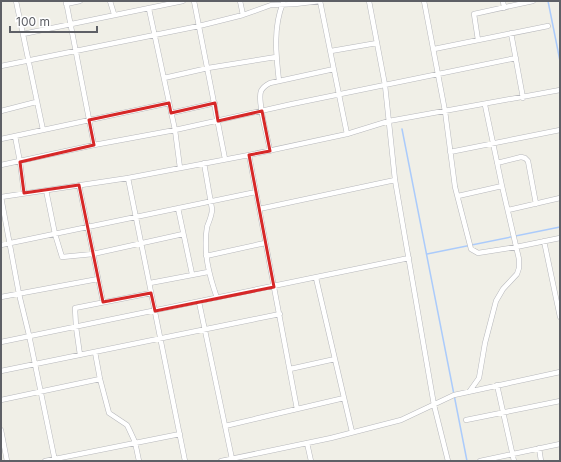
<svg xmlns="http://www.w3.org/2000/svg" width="561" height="462" font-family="Inter,sans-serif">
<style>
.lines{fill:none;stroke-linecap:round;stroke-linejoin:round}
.stream{stroke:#abcbfb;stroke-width:1.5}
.minor-casing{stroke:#b7b8bc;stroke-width:5.5}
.minor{stroke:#fff;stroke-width:4.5}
.marked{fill:none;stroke:#d62828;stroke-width:3;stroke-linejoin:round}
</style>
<rect width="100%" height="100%" fill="#f0efe7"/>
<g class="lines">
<path class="stream" d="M548,1l12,60
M402,129l65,332
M427,254l133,-27"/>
<defs>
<path id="minor" d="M16,1l27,129
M66,1l28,144
M110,1l4,13
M194,1l31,158
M240,1l3,14
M320,1l27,133
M369,1l16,84 10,95 39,225 14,56
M424,1l21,110 10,76 16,62 7,4 38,-6 44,-9
M503,1l1,7
M66,4l14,-3
M149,9l26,121 5,38
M511,33l12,65
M23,34l160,-33
M478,40l-4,-26 59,-13
M434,49l114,-23
M331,51l46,-8
M1,66l198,-40 44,-11 28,-10 24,-1 25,-3
M164,78l44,-10 68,-11
M279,81c-3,-26 -6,-54 4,-78
M1,111l35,-9
M171,113l44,-10
M15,136l5,26 4,31
M1,139l168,-36
M270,151c-2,-13 -13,-49 -9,-60 2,-4 5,-6 9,-8l64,-14
M450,152l110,-22
M249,155l48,254
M204,163l8,46c0,7 -3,12 -5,18 -4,25 2,48 10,71
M497,163l24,-6 4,1 3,3 8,43
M1,165l93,-20 81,-15 117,-26 224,-46
M128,178l57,283
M79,185l24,117
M46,190l9,44 7,23 31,-3 90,-20
M458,196l44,-10
M178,208l14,66
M259,209l136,-29
M508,210l52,-12
M544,241l16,76
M1,245l255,-53
M206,256l59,-13
M316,278l36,154
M150,283l58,-11
M1,297l97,-18
M199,302l33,157
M1,342l408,-84
M95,352l5,27 9,34 18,12 2,4 6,13 4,19
M80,355l-4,-28 -1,-19 76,-15
M290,369l45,-10
M1,371l279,-57
M497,385l17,76
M469,392l10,-14 6,-35 11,-42 7,-12 14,-15 2,-6v-9l-17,-73 -17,-81
M1,400l99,-21
M466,420l94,-19
M225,426l119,-28
M1,430l6,31
M307,443l4,18
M539,448l2,13
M45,461l135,-27
M55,461l-26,-126 -10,-41 -18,-97 127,-19 121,-23 98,-21 42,-13 171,-31
M221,461l110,-23 70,-18 53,-25 106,-23
M480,461l80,-17"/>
</defs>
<use href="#minor" class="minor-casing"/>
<use href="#minor" class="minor"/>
</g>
<path class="marked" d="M169,103l2,10 44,-10 3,18 44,-10 8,40 -21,4 25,132 -119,24 -4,-18 -48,9 -24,-117 -55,8 -4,-31 74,-17 -5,-25z"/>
<rect width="561" height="462" fill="none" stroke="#5e6066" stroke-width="4"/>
<path d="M10 26v6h87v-6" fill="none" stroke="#5e6066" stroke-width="2"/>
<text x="16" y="26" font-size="12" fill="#5e6066" stroke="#ffffff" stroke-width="3" paint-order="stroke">100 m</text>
</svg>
